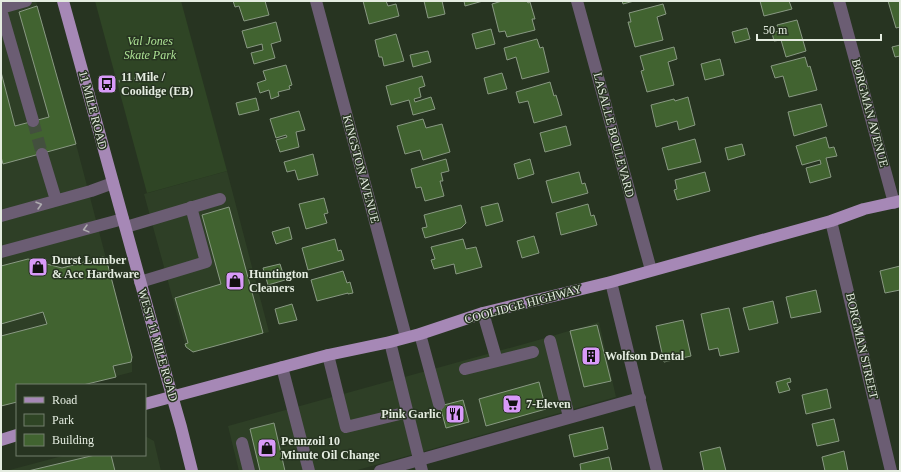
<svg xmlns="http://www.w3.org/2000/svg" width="901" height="472" font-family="'Times New Roman',serif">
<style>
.built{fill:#2e3f26}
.green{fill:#2f4525}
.building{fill:#416330;stroke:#899983}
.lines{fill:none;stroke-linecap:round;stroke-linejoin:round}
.minor-tunnel{stroke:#43503e;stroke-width:12;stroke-dasharray:12 6;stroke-linecap:butt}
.path{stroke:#778271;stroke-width:2.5;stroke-dasharray:1 3;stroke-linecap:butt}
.minor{stroke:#6b5d73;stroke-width:12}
.major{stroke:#a688b6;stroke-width:12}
.oneway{stroke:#aeacaf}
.labels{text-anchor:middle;stroke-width:3;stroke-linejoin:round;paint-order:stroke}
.park-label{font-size:12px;font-style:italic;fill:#ace194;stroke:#273421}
.poi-label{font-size:12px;font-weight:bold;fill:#e4ece0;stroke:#273421;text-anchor:start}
.street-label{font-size:12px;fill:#e4ece0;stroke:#273421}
</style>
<rect width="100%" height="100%" fill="#273421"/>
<path class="built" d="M1,1h35l40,143 56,213v15l-49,13h-66l-16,21z
M227,171l42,161 -76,20 -7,-5 -42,-153z
M599,322l17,75 -262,74h-115l-11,-45 314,-87z
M145,436l9,5 7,30h-155l60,-16h79z"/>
<path class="green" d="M95,1h86l46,170 -80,22z"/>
<path class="building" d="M233,1h32l4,14 -25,6 -5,-15 -4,1z
M363,1h23l2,5 8,-2 3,12 -30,8z
M424,1h18l3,13 -17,4z
M464,1h19l-18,5z
M502,1h25l1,2 2,-1 5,17h-3l3,11 -28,7 -2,-6 -6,1 -7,-28z
M622,1h12l-11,3z
M760,1h29l3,8 -28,7z
M888,1h12v26l-4,1z
M663,4l3,10 -9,3 6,23 -28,7 -7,-25h3l-2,-9z
M37,6l39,138 -73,20 -2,-7v-85l14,54 34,-9 -30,-105z
M797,20l9,31 -20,6 -5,-17 -7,1 -2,-8 7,-2 -2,-6z
M276,22l5,19 -10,3 4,14 -21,6 -3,-11 12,-3 -1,-6 -15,4 -5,-17z
M747,28l3,11 -15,4 -3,-11z
M491,29l4,15 -19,5 -4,-15z
M396,34l8,27 -20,5 -2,-9h-3l-4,-17z
M537,39l3,9 3,-1 6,25 -27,7 -6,-22 -9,3 -3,-12z
M900,45v11l-5,1 -3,-10z
M674,47l3,12 -9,3 6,23 -27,7 -6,-21 3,-1 -4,-14z
M428,51l3,11 -18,5 -3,-12z
M805,57l3,10 2,-1 7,24 -28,7 -6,-21 -8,2 -4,-12z
M720,59l4,16 -19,5 -4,-16z
M286,65l6,20 -3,1 1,3 -12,3 1,4 -8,3 -2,-9 -9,3 -3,-10 9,-3 -3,-9z
M502,73l5,16 -19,5 -4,-16z
M422,76l3,10 -6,2 2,9 -7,2 1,3 16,-5 4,12 -22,6 -4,-15 -18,5 -5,-19z
M550,82l4,14 2,-1 6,20 -28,8 -6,-22 -9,2 -3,-11z
M688,97l7,28 -16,5 -2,-9 -21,6 -5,-22 23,-6 1,2z
M256,98l3,12 -20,5 -3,-12z
M821,104l6,22 -33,10 -6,-24z
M299,111l6,19 -9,2 3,15 -19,5 -4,-12 11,-3 -1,-2 -10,3 -6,-19z
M423,119l3,9 16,-4 8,28 -27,8 -3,-10 -15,4 -8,-28z
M566,126l5,19 -26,7 -5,-19z
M826,137l3,11 5,-1 3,9 -11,2 5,19 -21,6 -4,-15 15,-4 -1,-4 -18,5 -6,-19z
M695,139l6,23 -33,8 -6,-22z
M742,144l3,11 -17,5 -3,-12z
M313,154l5,21 -20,5 -3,-10 -8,2 -3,-10z
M446,159l3,12 -8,2 2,8h-3l4,15 -19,5 -4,-14 -5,1 -5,-19z
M530,159l4,15 -16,5 -4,-15z
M579,172l3,12 3,-1 3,10 -36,10 -6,-22z
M705,172l5,19 -33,9 -3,-10 3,-1 -2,-9z
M324,198l4,15 -4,1 3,9 -21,6 -7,-25z
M498,203l5,18 -17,5 -5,-19z
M588,204l3,12 3,-1 3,10 -36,10 -5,-22z
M461,205l5,18 -5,5 -36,10 -3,-10 5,-1 -3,-12z
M229,207l34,126 -70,19 -7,-5 -1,-3 3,-1 -13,-45 46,-14 -19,-69z
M289,227l3,12 -16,5 -4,-12z
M534,236l5,17 -17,5 -5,-17z
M335,239l3,12 3,-1 3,10 -36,10 -6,-22z
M463,239l3,10 10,-2 6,20 -26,7 -2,-10 -20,5 -3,-9 4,-1 -4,-12z
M103,257l3,1 26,99 -1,5 -18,4 3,11 -33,8h-66v17l-16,4v-70l46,-12 -4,-12 -42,12v-58l27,-7 34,9z
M280,264l5,16 -17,5 -5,-17z
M900,266v24l-15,3 -5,-22z
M343,271l4,12 3,-1 3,11 -5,1v-1l-31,8 -6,-21z
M816,290l5,22 -30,6 -5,-21z
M773,301l5,22 -29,7 -6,-22z
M292,304l5,16 -18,4 -4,-15z
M729,308l10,44 -19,4 -2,-8 -9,2 -8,-36z
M683,320l8,36 -27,6 -8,-36z
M597,325l14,56 -27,6 -14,-56z
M790,378l1,4 -4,1 3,7 -11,3 -3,-11z
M539,382l7,27 -60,17 -7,-27z
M827,389l4,19 -25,6 -4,-19z
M463,400l6,22 -23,6 -6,-22z
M834,419l5,22 -22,5 -5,-22z
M274,423l11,48h-25l-10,-42z
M603,427l5,22 -34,8 -5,-22z
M720,447l6,24h-22l-4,-19z
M844,451l4,20h-23l-3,-14z
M95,455h16l4,16h-87z
M609,457l3,14h-31l-1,-7z"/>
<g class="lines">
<path class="minor-tunnel" d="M33,121l9,33"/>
<path class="path" d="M111,83l23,-5 4,2 1,4"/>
<path class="minor" d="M316,1l90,336
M577,1l74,269
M839,1l55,202
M1,8l25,-7
M1,10l32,111
M42,154l14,46
M1,216l90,-25 22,-8
M831,221l60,250
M126,227l94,-28
M1,252l122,-33
M140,282l66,-20 -15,-55
M611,282l46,189
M483,313l14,48
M420,334l19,70
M550,341l19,76
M390,342l32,129
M328,355l18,72 62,-15
M282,367l27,104
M465,369l68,-17
M242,443l7,28
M380,471l260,-73"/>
<path class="major" d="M63,1l100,363 18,63 11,44
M145,404l183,-49 62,-13 30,-8 63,-21 128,-31 220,-61 33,-12 36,-8
M1,440l16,-5"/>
</g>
<defs><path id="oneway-chevron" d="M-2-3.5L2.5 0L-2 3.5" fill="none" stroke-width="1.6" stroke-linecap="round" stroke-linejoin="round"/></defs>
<g class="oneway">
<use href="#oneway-chevron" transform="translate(39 205) rotate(-16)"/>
<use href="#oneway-chevron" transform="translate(86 229) rotate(165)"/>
</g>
<defs>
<symbol id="bus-square" viewBox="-11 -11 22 22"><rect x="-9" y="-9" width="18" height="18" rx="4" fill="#d89af8" stroke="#273421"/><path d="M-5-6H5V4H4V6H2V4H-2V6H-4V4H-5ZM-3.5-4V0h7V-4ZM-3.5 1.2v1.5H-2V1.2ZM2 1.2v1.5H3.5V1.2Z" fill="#111"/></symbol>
<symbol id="shop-square" viewBox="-11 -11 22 22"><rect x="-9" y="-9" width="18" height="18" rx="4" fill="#d89af8" stroke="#273421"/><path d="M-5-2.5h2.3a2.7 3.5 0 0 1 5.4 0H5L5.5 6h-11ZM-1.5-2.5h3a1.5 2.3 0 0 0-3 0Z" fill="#111"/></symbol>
<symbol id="building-square" viewBox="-11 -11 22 22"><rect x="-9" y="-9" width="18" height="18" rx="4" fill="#d89af8" stroke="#273421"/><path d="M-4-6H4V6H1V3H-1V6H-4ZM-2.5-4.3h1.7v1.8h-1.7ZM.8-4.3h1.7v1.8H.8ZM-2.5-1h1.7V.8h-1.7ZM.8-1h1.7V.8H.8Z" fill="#111"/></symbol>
<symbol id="supermarket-square" viewBox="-11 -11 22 22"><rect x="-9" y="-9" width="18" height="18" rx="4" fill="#d89af8" stroke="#273421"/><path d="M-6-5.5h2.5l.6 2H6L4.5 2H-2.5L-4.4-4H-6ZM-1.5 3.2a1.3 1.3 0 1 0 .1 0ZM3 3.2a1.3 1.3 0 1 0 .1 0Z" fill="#111"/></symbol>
<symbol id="restaurant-square" viewBox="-11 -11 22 22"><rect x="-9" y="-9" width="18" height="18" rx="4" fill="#d89af8" stroke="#273421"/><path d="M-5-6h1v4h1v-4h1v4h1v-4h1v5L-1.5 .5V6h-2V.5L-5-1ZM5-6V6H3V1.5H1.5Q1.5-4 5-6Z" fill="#111"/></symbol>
</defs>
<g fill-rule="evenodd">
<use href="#bus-square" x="96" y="73" width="22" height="22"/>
<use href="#shop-square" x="27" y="256" width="22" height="22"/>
<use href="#shop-square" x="224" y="270" width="22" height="22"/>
<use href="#building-square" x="580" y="345" width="22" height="22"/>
<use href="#supermarket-square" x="501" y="393" width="22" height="22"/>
<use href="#restaurant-square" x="444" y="403" width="22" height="22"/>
<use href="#shop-square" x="256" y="437" width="22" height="22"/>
</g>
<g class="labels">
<g class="park-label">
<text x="150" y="45">Val Jones<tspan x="150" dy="14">Skate Park</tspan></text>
</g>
<g class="poi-label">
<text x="121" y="81">11 Mile /<tspan x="121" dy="14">Coolidge (EB)</tspan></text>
<text x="52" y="264">Durst Lumber<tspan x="52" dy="14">&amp; Ace Hardware</tspan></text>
<text x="249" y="278">Huntington<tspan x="249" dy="14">Cleaners</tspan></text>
<text x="605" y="360">Wolfson Dental</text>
<text x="526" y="408">7-Eleven</text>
<text x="441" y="418" text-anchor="end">Pink Garlic</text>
<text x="281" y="445">Pennzoil 10<tspan x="281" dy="14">Minute Oil Change</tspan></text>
</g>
<g class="street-label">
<text transform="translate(93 110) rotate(75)" y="4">11 MILE ROAD</text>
<text transform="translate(870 113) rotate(75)" y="4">BORGMAN AVENUE</text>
<text transform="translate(614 135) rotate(75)" y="4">LASALLE BOULEVARD</text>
<text transform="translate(361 169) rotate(75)" y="4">KINGSTON AVENUE</text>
<text transform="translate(523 304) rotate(-15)" y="4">COOLIDGE HIGHWAY</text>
<text transform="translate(158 345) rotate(74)" y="4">WEST 11 MILE ROAD</text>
<text transform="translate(862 346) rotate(77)" y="4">BORGMAN STREET</text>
</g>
</g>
<rect width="901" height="472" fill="none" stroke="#e4ece0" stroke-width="4"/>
<rect x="16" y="384" width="130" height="72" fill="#273421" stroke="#737e6d"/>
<rect x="24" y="397" width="20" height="6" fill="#a688b6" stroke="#737e6d"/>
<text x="52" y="404" font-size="12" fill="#e4ece0">Road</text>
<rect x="24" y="414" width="20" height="12" fill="#2f4525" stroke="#737e6d"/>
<text x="52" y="424" font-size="12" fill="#e4ece0">Park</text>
<rect x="24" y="434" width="20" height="12" fill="#416330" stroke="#737e6d"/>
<text x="52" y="444" font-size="12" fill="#e4ece0">Building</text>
<path d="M757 34v6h124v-6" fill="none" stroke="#e4ece0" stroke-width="2"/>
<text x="763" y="34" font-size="12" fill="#e4ece0" stroke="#273421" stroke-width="3" paint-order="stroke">50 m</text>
</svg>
